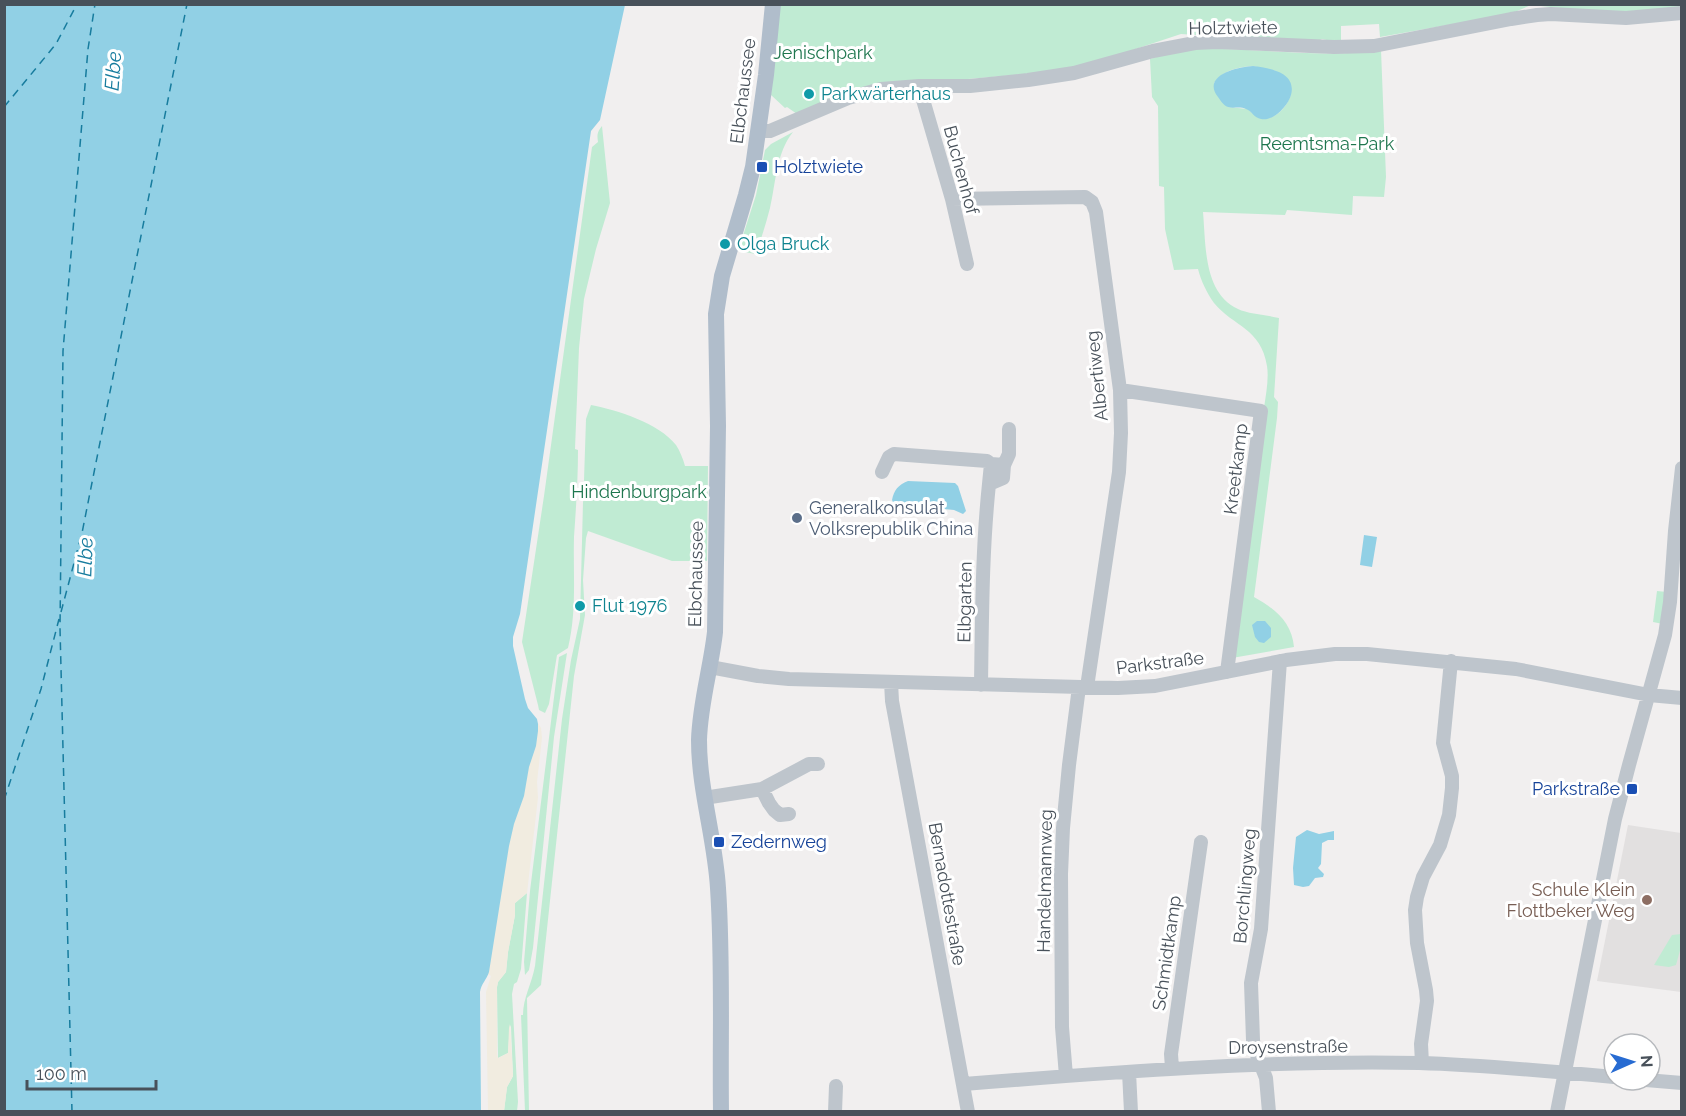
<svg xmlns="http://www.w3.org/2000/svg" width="1686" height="1116" font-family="Raleway,sans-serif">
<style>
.education{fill:#e2e0e0}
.green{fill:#c0ebd3;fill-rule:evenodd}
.sand{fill:#f1ece0}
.water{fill:#91d0e5}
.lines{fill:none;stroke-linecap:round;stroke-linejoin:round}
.ferry{stroke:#177c9e;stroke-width:1.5;stroke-dasharray:8 6;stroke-linecap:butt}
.minor{stroke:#bec5cc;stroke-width:14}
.major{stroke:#b0bdcb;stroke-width:16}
.culture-dot{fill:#0f9aa8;stroke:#fff;stroke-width:2}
.transit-dot{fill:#1a4fb4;stroke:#fff;stroke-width:2}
.service-dot{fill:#5c6f8a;stroke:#fff;stroke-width:2}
.education-dot{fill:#8d6e63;stroke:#fff;stroke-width:2}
.labels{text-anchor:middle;stroke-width:6;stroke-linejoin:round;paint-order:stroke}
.street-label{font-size:18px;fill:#48515a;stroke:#fff}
.park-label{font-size:18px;fill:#1e764e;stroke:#fff}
.culture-label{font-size:18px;fill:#0d838f;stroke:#fff;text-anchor:start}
.transit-label{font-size:18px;fill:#164399;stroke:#fff;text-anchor:start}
.service-label{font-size:18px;fill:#4e5e75;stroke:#fff;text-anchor:start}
.education-label{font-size:18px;fill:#785e54;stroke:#fff;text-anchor:end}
.water-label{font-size:20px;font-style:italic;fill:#177c9e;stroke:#fff}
</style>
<rect width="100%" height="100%" fill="#f1efef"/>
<path class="education" d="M1628,825l53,8v159l-84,-11z"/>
<path class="green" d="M777,5h904v3l-72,5 -78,-8 -21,9 -130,23 -1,-13 -38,2v17l-19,-4 -8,4 -133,-9 -109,36 -104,9 -42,1 -129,34 -10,-7 -2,1 -14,-13z
M1192,49c63,-2 127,10 189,1l5,127 -2,20 -31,-1 -1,19 -65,-5 -2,5 -82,-3c3,32 0,81 35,97 10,5 30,6 41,9l-5,79 4,5 -1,16 -23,179c20,11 38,25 40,50l-62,11 32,-250c2,-14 5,-29 3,-42 -6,-38 -33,-39 -53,-63 -7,-10 -13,-22 -16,-34l-24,1 -9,-41 -1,-42 -5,-1 -1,-80 -6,-9 -2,-38 20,-6zM1253,66l23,5 15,23c-6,20 -26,34 -43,15l-20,-2 -14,-24c9,-13 24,-16 39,-17z
M602,126l8,77 -14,46 -12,50 -5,49 -4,101 3,1c0,29 -2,58 -4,87 -1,38 3,74 -6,111l-11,7 -8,49 -4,9 -6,-3 -1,-5 -16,-63 22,-146 48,-349 6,-5c-1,-7 -1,-10 4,-16z
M793,132c-17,21 -17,51 -23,76 -4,16 -9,31 -14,46l-18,-3 18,-56 9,-45 6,-6z
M591,405c26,5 68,18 85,40 4,6 7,14 9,21h23l-1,95h-35l-84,-30 -2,7 -3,42 2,35 -11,61 -33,309 -14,13 2,113h-4l-4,-96h2c0,-17 9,-32 12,-49l27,-247 9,-59 9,-41 3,-117 3,-11 -2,-11 2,-61z
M1657,591l10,1 -4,32 -10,-2z
M567,653l-13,84 -21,211 -4,22 -4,5 -1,-13 6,-71 29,-234z
M527,893l-6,76 -4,13 -3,2 -2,10 6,108 -1,9h-13l3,-24 6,-11 -2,-49 -1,-2 -2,28 -10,5 -1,-71 1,-5 8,-10 2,-20 7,-37v-12z
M1681,934v13l-5,18 -7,2 -15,-2 18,-30z"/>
<path class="sand" d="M536,720l5,8 1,10 -5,44 1,16 -11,95 -12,10v12l-7,37 -2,20 -8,10 -1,5v68l1,3 10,-5 1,-25 1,-4 3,52 -6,11 -3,24h-16l-2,-119 5,-16 -3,-2 -8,4z"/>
<path class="water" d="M5,4l620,1 -25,115 -9,11 -71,483 -7,23v9l12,53 3,9 9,11 1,5v7l-2,15 -7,21 -5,29 -10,28 -5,22 -20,126c-2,7 -8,12 -9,20l1,119h-476z
M1253,66c16,2 44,6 38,29 -3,11 -18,27 -30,24 -7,-1 -9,-8 -15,-10 -6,-3 -13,0 -18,-2 -5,-2 -7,-6 -10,-10 -17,-22 20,-30 35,-31z
M908,481l47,2 3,3 8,25 -3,3 -9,-4 -60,-6 -2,-4c2,-10 6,-15 16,-19z
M1364,535l13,2 -5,30 -12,-2z
M1257,621h8l6,7v9l-7,6 -5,-1 -4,-5 -3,-12z
M1307,830l12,4 15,-3v9h-6l-6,3 -1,21 -3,4 6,6 -1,3 -8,1 -6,8 -6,1 -9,-2 -1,-17 3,-31z"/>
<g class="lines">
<path class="ferry" d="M4,6l1,-2
M4,107l52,-63 21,-40
M61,612l21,-79 105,-529
M4,800l37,-111 18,-70
M72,1112l-12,-484 3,-277 25,-302 7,-45"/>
<path class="minor" d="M919,86l33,113 15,65
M758,131h12l78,-33 33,-9 38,-3h51l58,-6 46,-7 79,-22 42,-8 22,-1 117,5 40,-1 137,-27 26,-4 14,-1 75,4 56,-5
M952,199l133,-2 7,5 4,10 24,178 1,43 -2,39 -32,215
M1120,390l141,21 -34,261
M1004,465l5,-11v-25
M882,472l7,-15 5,-3 93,7 4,3
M710,667l48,9 31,3 329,9 37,-2 131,-26 49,-6h32l149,15 133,26 33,3
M891,682l1,19 76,411
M981,685c1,-67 1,-134 8,-201l14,-6 1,-13 -13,-1 -2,20
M762,789l7,14 5,7 6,5 9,-1
M704,798l58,-9 47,-25h9
M1422,1063l-1,-19 6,-43 -1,-11 -9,-47 -2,-33 2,-13 6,-20 17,-32 9,-30 3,-27v-12l-9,-33 8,-82
M1172,1068l-1,-14 30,-212
M1129,1072l2,40
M1066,1076l-4,-49 -1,-153 2,-46 6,-63 10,-78
M1646,1080l36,3
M964,1084c151,-12 303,-24 455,-21 65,2 130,8 195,14
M835,1112l1,-26
M1269,1112l-3,-34 -11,-28 -2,-10 -2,-57 10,-54 19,-268
M1557,1112l58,-293 14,-54 36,-130 5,-33 5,-71 7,-63"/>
<path class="major" d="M721,1112c-1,-75 2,-150 -3,-224 -3,-50 -19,-98 -19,-148 1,-37 12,-72 16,-108l3,-206 -2,-112 6,-38 24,-81 7,-28 13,-92 7,-71"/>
</g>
<g class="culture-dot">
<circle cx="809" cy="94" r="6"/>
<circle cx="725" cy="244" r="6"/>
<circle cx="580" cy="606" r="6"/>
</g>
<g class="transit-dot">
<rect x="756" y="161" width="12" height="12" rx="3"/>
<rect x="1626" y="783" width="12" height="12" rx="3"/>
<rect x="713" y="836" width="12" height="12" rx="3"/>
</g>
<circle class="service-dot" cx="797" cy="518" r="6"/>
<circle class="education-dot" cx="1647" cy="900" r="6"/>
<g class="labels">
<g class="street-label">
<text transform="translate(1233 28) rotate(-1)" y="6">Holztwiete</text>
<text transform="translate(743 91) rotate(-83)" y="6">Elbchaussee</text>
<text transform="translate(961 170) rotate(75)" y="6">Buchenhof</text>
<text transform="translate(1097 376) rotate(-96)" y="6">Albertiweg</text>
<text transform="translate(1236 469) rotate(-83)" y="6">Kreetkamp</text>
<text transform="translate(696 574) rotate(-89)" y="6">Elbchaussee</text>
<text transform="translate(965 602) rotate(-89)" y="6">Elbgarten</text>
<text transform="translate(1160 663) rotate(-7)" y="6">Parkstraße</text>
<text transform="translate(1045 881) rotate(-89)" y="6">Handelmannweg</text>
<text transform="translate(1245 886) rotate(-85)" y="6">Borchlingweg</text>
<text transform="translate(947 894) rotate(80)" y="6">Bernadottestraße</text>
<text transform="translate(1167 953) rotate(-82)" y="6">Schmidtkamp</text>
<text transform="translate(1288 1047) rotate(-1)" y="6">Droysenstraße</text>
</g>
<g class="park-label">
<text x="823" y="59">Jenischpark</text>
<text x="1327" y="150">Reemtsma-Park</text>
<text x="639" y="498">Hindenburgpark</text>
</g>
<g class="culture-label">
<text x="821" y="100">Parkwärterhaus</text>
<text x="737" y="250">Olga Bruck</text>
<text x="592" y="612">Flut 1976</text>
</g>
<g class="transit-label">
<text x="774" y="173">Holztwiete</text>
<text x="1620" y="795" text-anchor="end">Parkstraße</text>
<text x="731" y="848">Zedernweg</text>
</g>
<g class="service-label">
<text x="809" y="514">Generalkonsulat<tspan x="809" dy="21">Volksrepublik China</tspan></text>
</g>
<g class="education-label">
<text x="1635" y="896">Schule Klein<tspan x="1635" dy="21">Flottbeker Weg</tspan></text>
</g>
<g class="water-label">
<text transform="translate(113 71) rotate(-86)" y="7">Elbe</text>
<text transform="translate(85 557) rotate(-88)" y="7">Elbe</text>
</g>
</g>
<rect width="1686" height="1116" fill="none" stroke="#48515a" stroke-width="12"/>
<g transform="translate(1632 1062) rotate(87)"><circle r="28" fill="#ffffff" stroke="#b6b9bd" stroke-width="1.5"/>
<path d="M0-4.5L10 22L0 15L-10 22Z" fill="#276bd2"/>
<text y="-9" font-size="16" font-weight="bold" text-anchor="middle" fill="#48515a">N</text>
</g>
<path d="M27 1080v9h129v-9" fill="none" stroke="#48515a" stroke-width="3"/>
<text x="36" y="1080" font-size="18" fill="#48515a" stroke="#ffffff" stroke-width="4.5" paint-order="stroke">100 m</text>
</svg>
